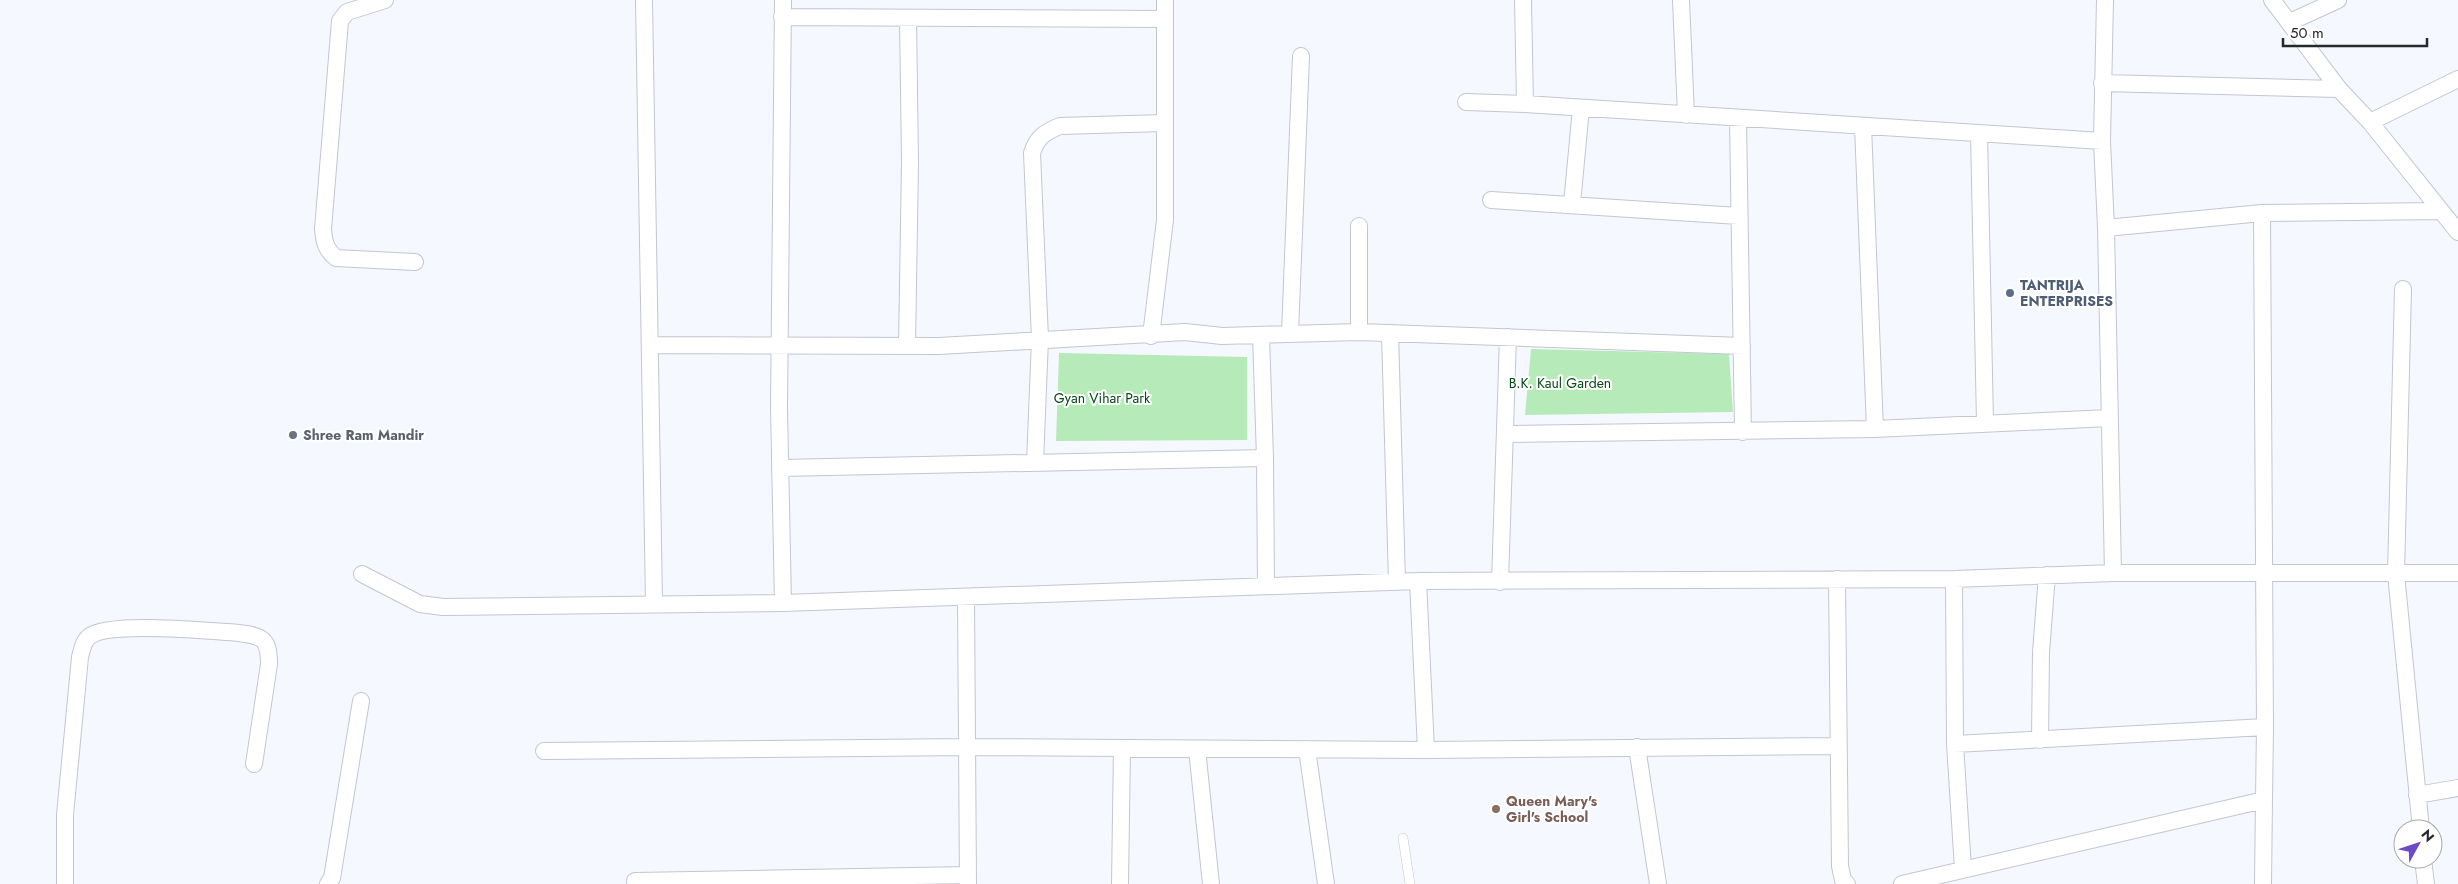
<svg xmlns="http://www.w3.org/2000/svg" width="2458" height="884" font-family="Jost,sans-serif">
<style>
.green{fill:#b6ebb9}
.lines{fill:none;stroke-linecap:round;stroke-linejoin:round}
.lane-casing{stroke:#c2c6d0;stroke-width:10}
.street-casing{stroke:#c2c6d0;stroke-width:18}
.lane{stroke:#fff;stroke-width:9}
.street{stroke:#fff;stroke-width:16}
.service-dot{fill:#5c6f8a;stroke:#fff;stroke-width:2}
.worship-dot{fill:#6b7280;stroke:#fff;stroke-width:2}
.education-dot{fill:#8d6e63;stroke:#fff;stroke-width:2}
.labels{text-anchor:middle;stroke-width:4;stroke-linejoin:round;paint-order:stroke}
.service-label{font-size:14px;font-weight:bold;fill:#4e5e75;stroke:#fff;text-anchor:start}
.park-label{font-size:14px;fill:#054915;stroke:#fff}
.worship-label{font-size:14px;font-weight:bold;fill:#5b616d;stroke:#fff;text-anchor:start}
.education-label{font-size:14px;font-weight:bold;fill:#785e54;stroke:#fff;text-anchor:start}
</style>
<rect width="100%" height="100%" fill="#f5f8fe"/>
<path class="green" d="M1531,349l198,5 4,58 -208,3z
M1059,353l188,4v83l-191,1z"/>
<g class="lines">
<defs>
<path id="lane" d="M1403,838l7,46"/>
<path id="street" d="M385,0l-38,12 -7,9 -17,208c1,13 3,21 13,29l79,4
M644,0l10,603
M783,0l-4,408 4,195
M1523,0l2,104
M1681,0l5,115
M2105,0l-3,141 4,87 7,345
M2272,0l67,89 31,33 88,110
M782,17l382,2
M2290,22l48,-22
M2102,83l237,6
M1466,102l59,2 577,37
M1738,119l5,313
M2370,122l88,-43
M1863,126l12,303
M1979,133l6,289
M1491,200l248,16
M1572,204l9,-96
M2106,228l156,-15 178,-2
M2403,289l-7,285 25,255
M1359,332v-106
M1290,333l11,-277
M1390,333l7,249
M1261,335l4,123 1,128
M1151,336l14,-116v-220
M651,345l288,1 246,-14 37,4 137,-4 383,14
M907,346l3,-184 -2,-144
M1507,434l368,-5 234,-11
M1035,463l5,-124 -8,-186c5,-16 13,-21 28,-27l104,-3
M780,468l485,-10
M362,574l58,30 23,3 340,-4 635,-22 536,-2 159,-6h345
M1837,579l3,287 3,14 4,4
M1954,579l1,165 8,125
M1418,581l8,169 412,-4
M1500,582l8,-245
M966,598l2,286
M2040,740l1,-88 6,-77
M1955,744l310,-17
M1637,747l21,137
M1197,749l14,135
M1307,749l19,135
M544,751l424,-4 458,3
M2417,795l41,-7
M2423,859l3,25
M635,881l333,-6
M65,884v-69l15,-158c2,-7 3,-16 10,-21 20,-15 120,-5 149,-3 24,3 30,6 30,31l-15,100
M328,884l4,-6 29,-177
M1120,884l2,-136
M1902,884l362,-84 1,-73 -3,-514
M2263,884l1,-84"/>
</defs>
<use href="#lane" class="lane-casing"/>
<use href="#street" class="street-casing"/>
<use href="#lane" class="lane"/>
<use href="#street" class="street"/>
</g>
<circle class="service-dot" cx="2010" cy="293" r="5"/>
<circle class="worship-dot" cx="293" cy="435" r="5"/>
<circle class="education-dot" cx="1496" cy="809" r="5"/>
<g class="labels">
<g class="service-label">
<text x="2020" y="290">TANTRIJA<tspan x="2020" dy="16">ENTERPRISES</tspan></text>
</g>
<g class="park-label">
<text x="1560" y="388">B.K. Kaul Garden</text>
<text x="1102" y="403">Gyan Vihar Park</text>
</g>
<g class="worship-label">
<text x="303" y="440">Shree Ram Mandir</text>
</g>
<g class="education-label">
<text x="1506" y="806">Queen Mary's<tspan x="1506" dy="16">Girl's School</tspan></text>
</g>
</g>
<g transform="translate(2418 844) rotate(50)"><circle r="24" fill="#ffffff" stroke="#a9a9ab"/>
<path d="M0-4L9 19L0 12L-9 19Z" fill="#6d4bc4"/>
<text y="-8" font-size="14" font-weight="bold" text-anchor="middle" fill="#27282c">N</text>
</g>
<path d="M2283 38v8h144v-8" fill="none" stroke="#27282c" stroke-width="2.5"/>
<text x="2290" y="38" font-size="15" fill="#27282c" stroke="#ffffff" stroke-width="4" paint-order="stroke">50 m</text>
</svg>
